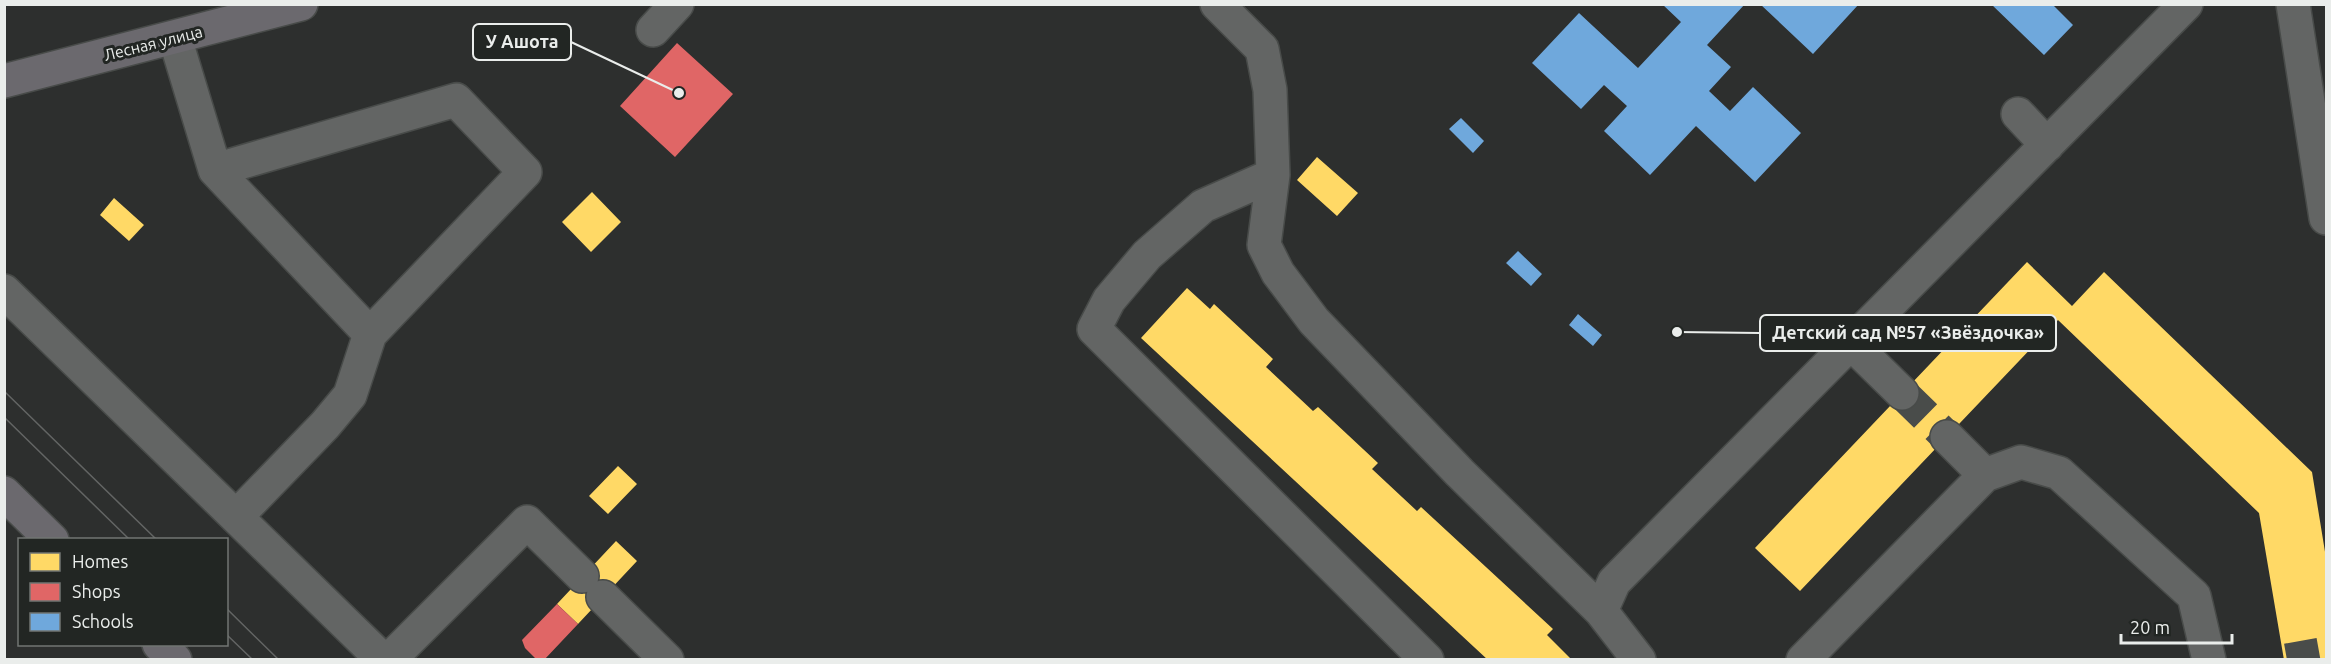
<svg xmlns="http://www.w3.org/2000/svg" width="2331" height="664" font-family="Ubuntu,sans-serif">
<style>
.homes{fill:#ffd966}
.shops{fill:#e06666}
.schools{fill:#6fa8dc}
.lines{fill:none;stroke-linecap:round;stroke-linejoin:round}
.minor-tunnel{stroke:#494c4a;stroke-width:33;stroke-dasharray:33 16;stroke-linecap:butt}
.minor-casing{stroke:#484b49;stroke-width:36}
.major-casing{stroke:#484b49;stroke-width:36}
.minor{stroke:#636564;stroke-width:33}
.major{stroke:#6b696e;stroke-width:33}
.tram{stroke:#636564;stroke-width:1.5}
.labels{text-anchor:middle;stroke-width:6;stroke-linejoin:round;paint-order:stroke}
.street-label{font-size:16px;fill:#eaedeb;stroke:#222623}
.leader{fill:none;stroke:#eaedeb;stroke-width:2}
.callout-dot{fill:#eaedeb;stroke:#222623;stroke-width:2}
.callout{fill:#222623;stroke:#eaedeb;stroke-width:2}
.callout-label{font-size:18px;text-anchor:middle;font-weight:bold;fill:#eaedeb}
</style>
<rect width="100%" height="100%" fill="#2d2f2e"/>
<path class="homes" d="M1317,157l41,36 -21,23 -40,-36z
M592,192l29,30 -30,30 -29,-30z
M114,198l30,27 -15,16 -29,-26z
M2027,262l45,44 32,-34 208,200 14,86v102h-42l-25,-147 -201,-193 -258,271 -45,-43z
M1187,288l23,21 4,-5 59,55 -7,8 47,44 5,-4 60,56 -6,6 45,42 4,-4 132,122 -6,6 25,25h-84l-347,-322z
M618,466l19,18 -29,30 -19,-18z
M616,541l21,20 -59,63 -21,-20z"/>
<path class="shops" d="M677,43l56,51 -58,63 -55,-51z
M557,604l21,20 -34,36 -8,-1 -11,-11 -3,-8z"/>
<path class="schools" d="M1662,4h83l-38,41 24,22 -22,24 21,20 23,-24 48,46 -46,49 -59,-56 -46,49 -46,-44 23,-25 -23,-21 -23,24 -49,-46 47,-50 59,55 43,-46z
M1760,4h99l-46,50z
M1991,4h61l21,21 -29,30z
M1461,118l23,23 -11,12 -24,-24z
M1518,251l24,23 -11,12 -25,-23z
M1578,314l24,21 -9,11 -24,-21z"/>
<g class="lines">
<path class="minor-tunnel" d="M1902,393l45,44
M2287,660l39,-7"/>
<defs>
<path id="minor" d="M1217,4l45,45 8,41 3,85 -9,70 14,28 36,48 146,152 141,138 38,49
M2293,4l33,214
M653,30l24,-26
M175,38l40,132 155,164 155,-162 -69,-72 -241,70
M2018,114l29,31
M1273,175l-70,31 -56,49 -38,45 -15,29 333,331
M4,291l379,369
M1851,343l51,50
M1947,437l38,38
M236,517l89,-92 25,-30 20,-61
M603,597l64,63
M1601,611l13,-29 572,-578
M389,660l138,-138 55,54
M1803,660l182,-185 36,-13 38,11 135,123 15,64"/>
<path id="major" d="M4,81l297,-77
M4,493l48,47
M159,644l16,16"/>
</defs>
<use href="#minor" class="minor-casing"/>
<use href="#major" class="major-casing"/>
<use href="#minor" class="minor"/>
<use href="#major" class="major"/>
<path class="tram" d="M4,391l153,149
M4,417l126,123
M226,608l53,52
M226,634l27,26"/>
</g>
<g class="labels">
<g class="street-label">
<text transform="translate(153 43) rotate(-14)" y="6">Лесная улица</text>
</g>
</g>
<path class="leader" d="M679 93L571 42M1677 332L1760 333"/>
<g class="callout-dot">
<circle cx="679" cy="93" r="6"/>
<circle cx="1677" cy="332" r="6"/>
</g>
<g class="callout">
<rect x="473" y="24" width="98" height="36" rx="6"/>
<rect x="1760" y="315" width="296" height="36" rx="6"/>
</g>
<g class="callout-label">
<text x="522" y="48">У Ашота</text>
<text x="1908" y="339">Детский сад №57 «Звёздочка»</text>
</g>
<rect width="2331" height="664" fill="none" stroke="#eaedeb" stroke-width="12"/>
<rect x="18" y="538" width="210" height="108" fill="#222623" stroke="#727673" stroke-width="1.5"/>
<rect x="30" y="553" width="30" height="18" fill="#ffd966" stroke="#727673" stroke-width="1.5"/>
<text x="72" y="568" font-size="18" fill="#eaedeb">Homes</text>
<rect x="30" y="583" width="30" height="18" fill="#e06666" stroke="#727673" stroke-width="1.5"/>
<text x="72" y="598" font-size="18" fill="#eaedeb">Shops</text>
<rect x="30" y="613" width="30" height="18" fill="#6fa8dc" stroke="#727673" stroke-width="1.5"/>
<text x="72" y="628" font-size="18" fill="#eaedeb">Schools</text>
<path d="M2121 634v9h111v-9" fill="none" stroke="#eaedeb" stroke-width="3"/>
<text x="2130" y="634" font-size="18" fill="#eaedeb" stroke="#222623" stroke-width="4.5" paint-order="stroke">20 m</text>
</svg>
